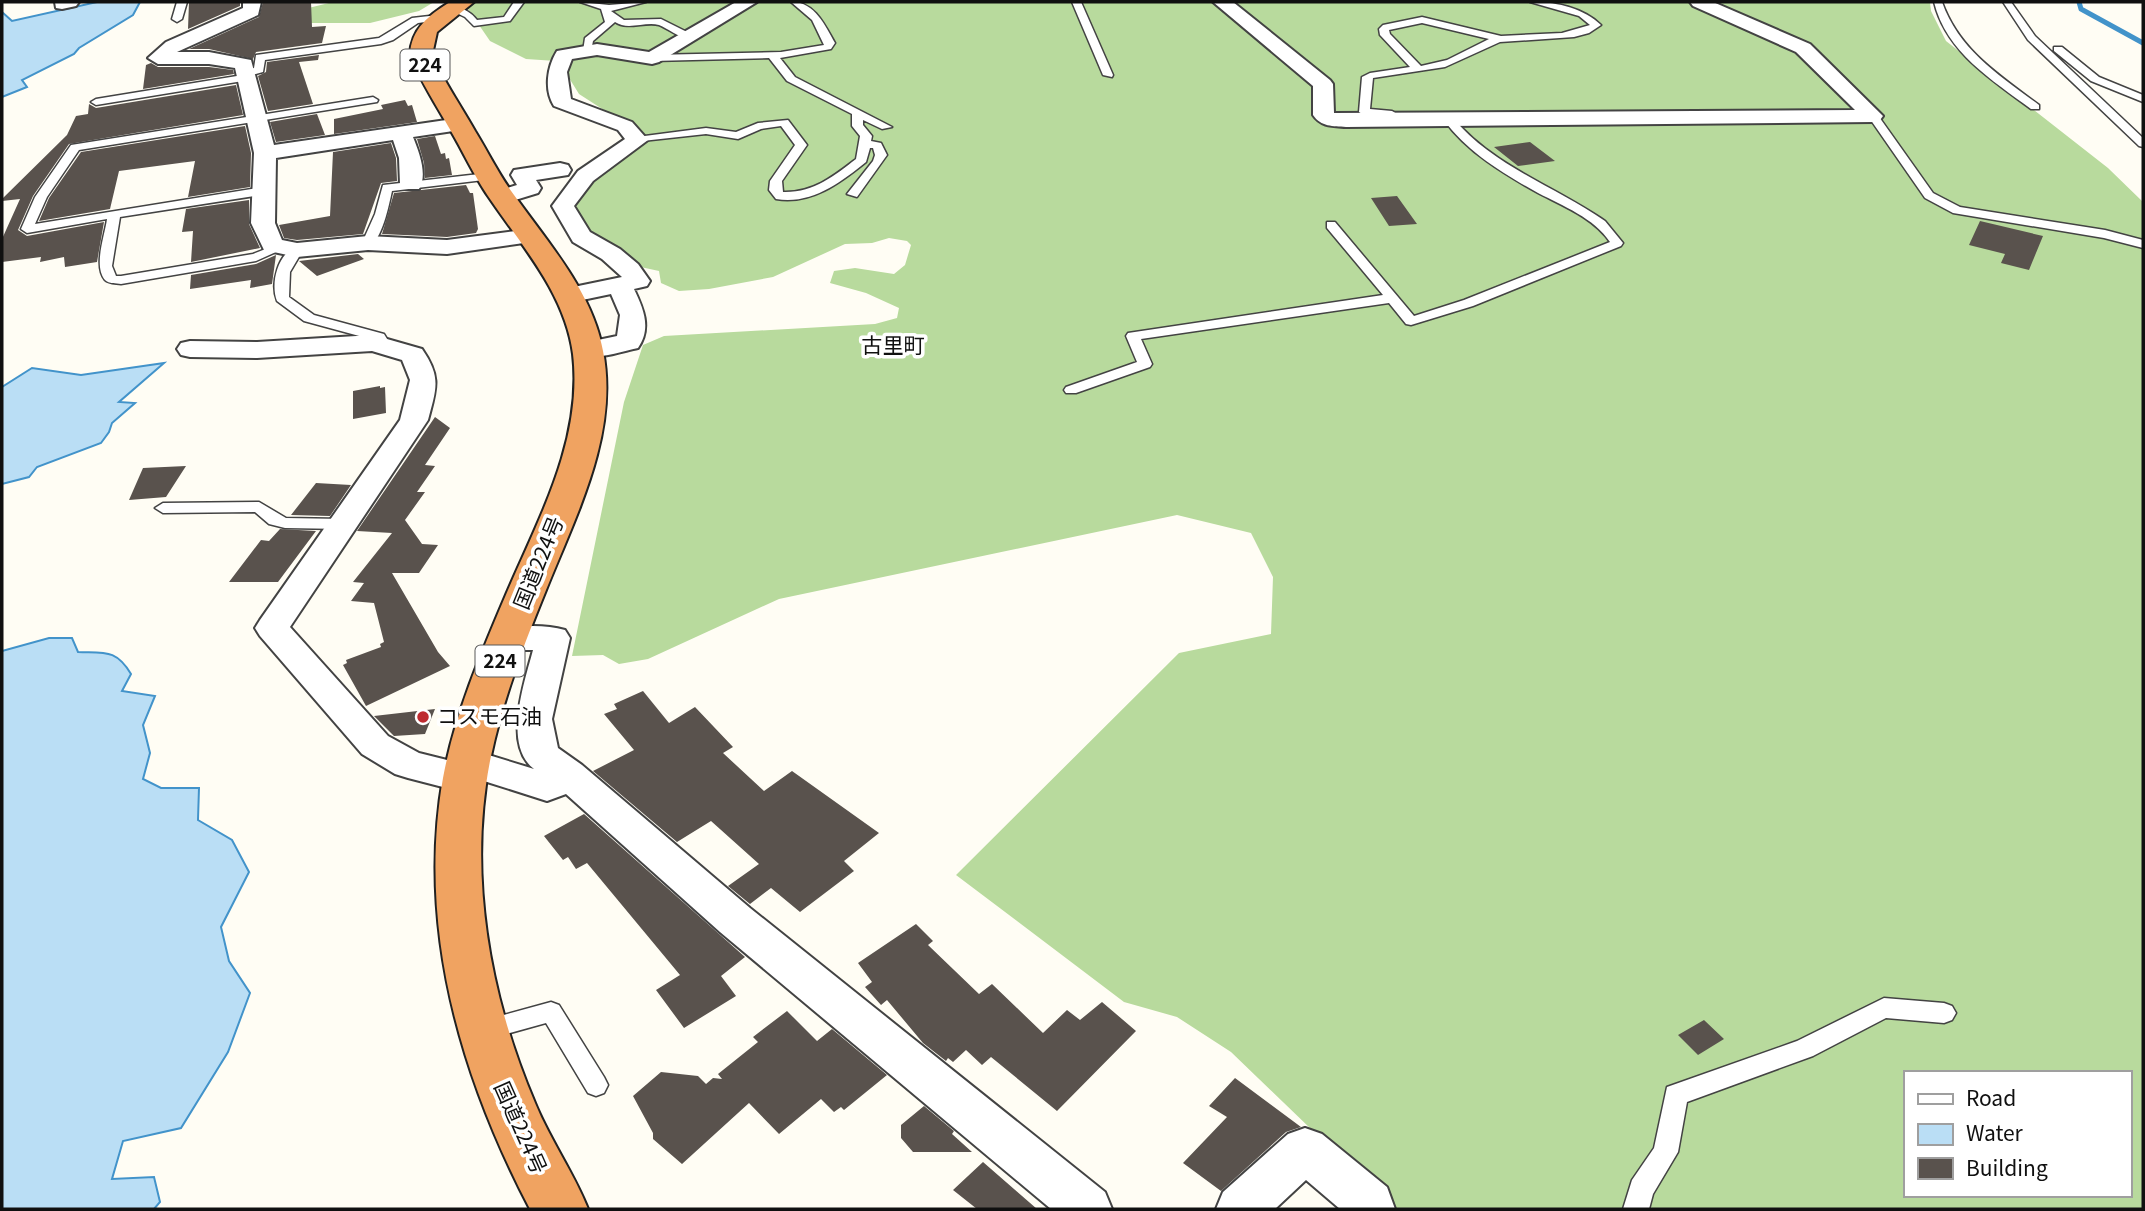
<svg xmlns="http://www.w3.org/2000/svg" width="2145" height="1211" font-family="Georgia,'Noto Sans JP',serif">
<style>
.forest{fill:#b8da9d;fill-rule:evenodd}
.water{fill:#badef5;stroke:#4293ca;stroke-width:2}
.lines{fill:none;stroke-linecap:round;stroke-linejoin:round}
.stream{stroke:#4293ca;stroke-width:5}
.building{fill:#59524d}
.lane-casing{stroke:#434343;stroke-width:3}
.street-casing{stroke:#434343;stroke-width:4}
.highway-casing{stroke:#212121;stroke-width:4}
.lane{fill:#fff;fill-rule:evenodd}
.street{fill:#fff;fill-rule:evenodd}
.highway{fill:#f0a361;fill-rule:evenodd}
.poi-dot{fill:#be2b30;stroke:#fff;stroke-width:2.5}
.labels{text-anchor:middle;stroke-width:7;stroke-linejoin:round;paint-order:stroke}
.shield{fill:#fff;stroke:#585858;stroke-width:2}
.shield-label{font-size:19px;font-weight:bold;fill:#101010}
.far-quarter-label{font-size:21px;fill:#101010;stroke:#fff}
.street-label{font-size:21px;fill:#101010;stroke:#fff}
.poi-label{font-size:21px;fill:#101010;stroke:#fff;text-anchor:start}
</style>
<rect width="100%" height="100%" fill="#fffdf4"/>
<path class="forest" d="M333,2h101l-15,9 -49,12h-60l-22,-10z
M474,2h1456l1,9 15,30 162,127 35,34v1007h-749l-163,-157 -54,-35 -53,-15 -168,-127 223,-222 92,-19 2,-57 -22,-44 -74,-18 -398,84 -131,60 -29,5 -16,-9 -31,1 52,-254 19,-57 21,-9 211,-12 22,-6 2,-10 -33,-15 -36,-10 4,-12 21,-3 39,6 11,-9 6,-20 -4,-4 -18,-3 -17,5 -27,1 -72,33 -64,12 -30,2 -18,-8 -2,-12 -23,-5 -53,-33 -9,-35 6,-13 56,-40 -26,-31 -31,-20 -13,-21 5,-11 -45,-3 -36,-18 -22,-32zM1905,1073h224v122h-224z"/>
<path class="water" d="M97,2h43l-7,13 -54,33 -5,6 -52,26 5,7 -25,10v-85l10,9z
M164,363l-45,39 16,1 -23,20 -3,9 -8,11 -64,24 -8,10 -27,7v-97l30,-19 49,7z
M49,638h23l6,14c27,1 38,-3 53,22l-9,17 33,5 -12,29 7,28 -7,26 18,9h38l-1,32 34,20 17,32 -28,55 8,34 21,32 -22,59 -47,76 -58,13 -11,38 42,-2 6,25 -6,7h-152v-558z"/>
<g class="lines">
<path class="stream" d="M2079,2l2,7 62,34"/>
</g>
<path class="building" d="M189,2h51v4l-52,23z
M263,2h48l1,25 14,-1 -4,17 -66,9 -3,7 -44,-10h-20l70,-32z
M319,55l-1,5 -19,2 14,42 -45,7 -10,-35 8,-4 1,-10z
M151,63l7,4h51l24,3 1,4 -91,15 3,-24z
M236,85l7,30 -174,29 -36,52 -15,34 9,6 77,-14 -7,40 -32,5 -1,-10 -24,5 1,-5 -39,5v-23l18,-40 -18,2v-2l65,-64 9,-19 12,-2 1,-10 7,4z
M405,100l3,6 4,-1 5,17 -83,12v-15l49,-10 -2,-4z
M317,114l8,21 -49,7 -6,-20z
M245,126l6,27 -1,34 -62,10 7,-36 -76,10 -9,38 -71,12 10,-23 32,-46z
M435,136l6,18 4,-1 1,6 3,-1 3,17 -27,3 -1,-15 -7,-24z
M1530,142l25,19 -37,5 -24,-19z
M391,143l5,15 1,23 -16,2 -18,51 -66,6 -13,-2 -5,-13 51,-9 3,-64z
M466,185l4,8h3l5,36 -2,4 -29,4 -65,-3 12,-41z
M1397,196l20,28 -28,2 -18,-28z
M249,200v24l11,24 -69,14 2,-31 -11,1 4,-23z
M1980,221l63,15 -14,34 -28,-7 4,-9 -36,-9z
M358,254l6,5 -47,17 -18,-15z
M276,255l-4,29 -22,4 1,-8 -61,9 1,-14 65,-11z
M380,386v2l5,-1 1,26 -33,6v-28z
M435,417l15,11 -25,37 10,1 -18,26h8l-20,28 17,24 16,1 -19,28h-27l46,79 12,14 -84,40 -23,-41 4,-2 -1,-3 35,-13 -1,-3 4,-2 -10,-39 -23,-2 13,-18 -11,-1 39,-49 -35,-2z
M186,466l-20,31 -37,3 14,-32z
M316,483l35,2 -21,31 -39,-1z
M280,529l36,2 -38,51h-49l32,-42 8,1z
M643,691l26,32 26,-16 38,40 -10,6 41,38 28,-20 87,62 -35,28 10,10 -54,41 -29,-24 -21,16 -22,-18 31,-22 -48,-43 -34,21 -84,-71 41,-21 -30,-36 13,-5 -3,-5z
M435,709l-10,25 -31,2 -20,-20z
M584,814l161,143 -24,19 15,20 -52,32 -28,-38 24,-15 -93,-112 -11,6 -8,-12 -5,3 -19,-24z
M916,924l17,17 -5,4 51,49 13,-10 51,49 24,-23 13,10 22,-18 34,29 -79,80 -66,-54 -9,8 -16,-15 -13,12 -5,-4 -2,3 -23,-18 -36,-43 -6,5 -16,-18 7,-5 -14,-19z
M787,1011l30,30 15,-12 55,46 -43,35 -3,-3 -7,5 -13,-13 -42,35 -30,-31 -67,61 -29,-25v-6l-20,-37 28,-24 37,4 8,8 7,-6 9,1 -4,-5 40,-32 -5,-5z
M1704,1020l20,19 -26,16 -20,-20z
M1235,1078l66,49 -15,5 -65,59 -38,-28 44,-46 -18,-11z
M924,1106l30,25 -2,3 20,18h-59l-12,-14v-13z
M983,1162l54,47h-60l-24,-19z"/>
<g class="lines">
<defs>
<path id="lane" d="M177,2h10l-5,17 -5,3 -5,-3z
M514,2h10l-14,19 -36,5 -9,-9 -17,-8c9,-6 23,3 29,11l27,-3z
M580,2l29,3 37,-3 -35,9 13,9 37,-1 34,17c-11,7 -25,-7 -36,-11 -14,-4 -31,6 -44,-3l-22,19 -2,10h-8l2,-13 20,-16 -4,-13z
M791,2c23,-1 34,23 44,41l-4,6 -51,9 15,19 97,50 -10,2 -19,-9v5l9,11 -1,5 10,2 6,12 -30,42 -10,-3 26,-33 2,-6 -2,-7h-3l-4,14c-26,21 -55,43 -90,37l-7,-9 1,-9 25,-36 -14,-19 -20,3 -23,10 -32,-5 -73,8v-4l4,-1 69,-9 30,4 22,-9 30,-3 19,25 -25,36 1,11c30,1 51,-16 73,-33l4,-23 -8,-10v-12l-65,-33 -18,-23 -117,3 -5,-3 5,-3 129,-3 43,-7 -12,-25z
M1072,2h9l32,73 -1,2 -9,-2z
M1530,2c24,-1 54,6 71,23l-12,8 -15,4 -74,5 -55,25 -72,11 -3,31 22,2 5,3c-8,6 -30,4 -38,-2l3,-35 8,-4 40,-6 -30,-32 -1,-6 4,-4 39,-8 79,19 61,-3 28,-8 -11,-9zM1422,23l67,16 -42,21 -26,6 -31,-32 -1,-4z
M1934,2h8c17,48 57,73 97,103v4h-8c-39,-29 -85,-57 -97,-107z
M2003,2h8l24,34 108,102v9l-4,-1 -111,-106z
M438,15l5,3 -2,2 -23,3 -25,17 -12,4 -116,16 -2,12 -15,4 1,4 -153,25 -5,-3 5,-3 147,-24v-4l11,-3 2,-13 123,-17 33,-20z
M2054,47h8l37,30 44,18v7l-52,-21 -37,-30z
M373,97l5,3 -1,2 -298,48 -32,47 -12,27 229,-37 6,4 -2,3 -148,23 -8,49 4,10h5l132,-22 28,-11 6,4 -31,14 -135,23c-5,-1 -12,0 -16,-4 -12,-14 0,-45 2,-61l-80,14 -6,-4 14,-32 36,-52z
M1869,114h8l56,79 27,14 145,23 38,10v8l-39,-10 -151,-25 -28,-15 -57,-82z
M1445,118h8c40,48 101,68 152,103l18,22 -2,3 -148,60 -62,19 -5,-1 -17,-21 -248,36 11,25 -2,3 -74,26h-10l-2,-3 2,-3 71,-25 -11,-26 2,-3 255,-38 -56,-67v-6h8l79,94 50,-16 146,-58c-16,-24 -47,-36 -72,-49 -34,-19 -71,-41 -94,-73z
M488,173l4,2v4l-100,12c-3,14 -10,50 -24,56l-6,-4 13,-29 8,-29z
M297,246l6,4 -13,22 -1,25 25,18 70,19 8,13 -2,3h-10l-6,-10 -70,-19 -27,-20c-7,-18 1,-48 20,-55z
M259,502l27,16 57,1 8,5 -8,5 -58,-1 -16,-4 -14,-12 -92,1 -8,-5 8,-5z
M1884,998l60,5 8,3 4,7 -4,7 -8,3 -58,-5 -73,38 -126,46 -9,50 -25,42 -4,15h-26l9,-29 22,-32 13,-61 130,-46z
M551,1002l8,3 45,72 4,8 -4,8 -8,3 -8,-3 -42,-70 -61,17 -8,-3 -4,-7 4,-7 8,-3z"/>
<path id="street" d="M55,2h24l-3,4 -14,3 -6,-1z
M243,2h18l-3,13 -81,37h32l42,8 23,85 186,-27 7,2 3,4 -3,4 -7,2 -47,7c6,15 15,38 6,52h-16l-3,-5 -1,-26 -6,-18 -117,18 -1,65 7,17 15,3 71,-7 79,4 83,-11 8,2 4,5 -4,5 -91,13 -79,-4 -71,7 -33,-7 -13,-27 3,-70 -19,-85 -26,-4h-51l-10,-6 18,-16 77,-34z
M736,2h21l-98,60 -7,2 -55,-9 -25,4 -5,13 4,27 61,23 16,18 -55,41 -19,25 16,26 30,17 18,15 12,17 -3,5 -13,3c9,19 18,39 4,59 -18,4 -41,12 -59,8l-4,-6 4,-6 38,-8 3,-21 -9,-21 -43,9 -9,-3 -4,-5 4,-5 63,-13 -20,-18 -29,-17 -21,-36 26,-35 47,-32 -7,-9 -64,-24c-10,-16 -7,-39 3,-55l40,-7 52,8z
M1213,2h20l97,78 3,4 1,29 521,-3 -59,-58 -103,-46 -3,-4h23l97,42 73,72 -3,4 -7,2 -527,5c-13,-1 -25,0 -33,-12v-29z
M560,163l8,2 3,5 -3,5 -32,5 5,8 -3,5 -36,11 -8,-2 -3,-5 3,-5 23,-7 -6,-10 3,-5z
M373,335l49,14c20,29 14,40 6,71l-138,207 98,109 31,17 32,8 5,-8 13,-4 65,20c-32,-24 -9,-88 -1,-119h-26l-12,-3 -5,-8 5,-8c21,-6 49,-7 70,-1l5,8 -18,81 6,29 24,17 168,143 355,284 7,17h-61l-331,-277 -154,-138 -19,7 -63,-20 -5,8 -13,4 -58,-15 -13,-4 -33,-20 -102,-118 -5,-8 5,-8 140,-200 10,-40 -8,-20 -30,-9 -115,7 -67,-1 -9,-2 -4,-6 4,-6 9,-2 67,1z
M1305,1128l17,6 65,53 8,22h-55l-34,-29 -31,29h-59l7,-17 65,-58z"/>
<path id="highway" d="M450,2h24l-37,30 -5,23c12,27 29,51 43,76 13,21 24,44 39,64 34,48 78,96 89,156 16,83 -27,164 -57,239 -22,54 -43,109 -55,166 -24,116 -2,239 44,347 15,37 39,70 53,106h-58c-69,-132 -113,-280 -87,-431 12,-65 39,-127 65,-188 32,-74 75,-152 65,-236 -8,-61 -52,-109 -85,-158 -15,-22 -26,-47 -40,-70 -13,-23 -28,-46 -38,-71 1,-26 19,-40 40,-53z"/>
</defs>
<use href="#lane" class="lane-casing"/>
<use href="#street" class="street-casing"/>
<use href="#highway" class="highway-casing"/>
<use href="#lane" class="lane"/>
<use href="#street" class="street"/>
<use href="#highway" class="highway"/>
</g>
<circle class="poi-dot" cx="423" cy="717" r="7"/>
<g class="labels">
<g class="shield">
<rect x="400.5" y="49.5" width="49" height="31" rx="5"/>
<rect x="475.5" y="645.5" width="49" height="31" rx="5"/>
</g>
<g class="shield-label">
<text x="425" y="72">224</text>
<text x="500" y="668">224</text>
</g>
<g class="far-quarter-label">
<text x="893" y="353">古里町</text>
</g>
<g class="street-label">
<text transform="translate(539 563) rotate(-68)" y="7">国道224号</text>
<text transform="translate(520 1128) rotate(66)" y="7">国道224号</text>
</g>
<g class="poi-label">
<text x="437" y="724">コスモ石油</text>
</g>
</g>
<rect width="2145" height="1211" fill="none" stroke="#101010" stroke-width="7"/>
<rect x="1904" y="1071" width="228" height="126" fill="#ffffff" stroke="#9f9f9f" stroke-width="2"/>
<rect x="1918" y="1094" width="35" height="10" fill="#ffffff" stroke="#9f9f9f" stroke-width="2"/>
<text x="1966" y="1106" font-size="21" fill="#101010">Road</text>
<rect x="1918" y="1124" width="35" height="21" fill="#badef5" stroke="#9f9f9f" stroke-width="2"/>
<text x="1966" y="1141" font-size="21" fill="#101010">Water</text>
<rect x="1918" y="1158" width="35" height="21" fill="#59524d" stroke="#9f9f9f" stroke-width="2"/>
<text x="1966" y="1176" font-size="21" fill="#101010">Building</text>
</svg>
